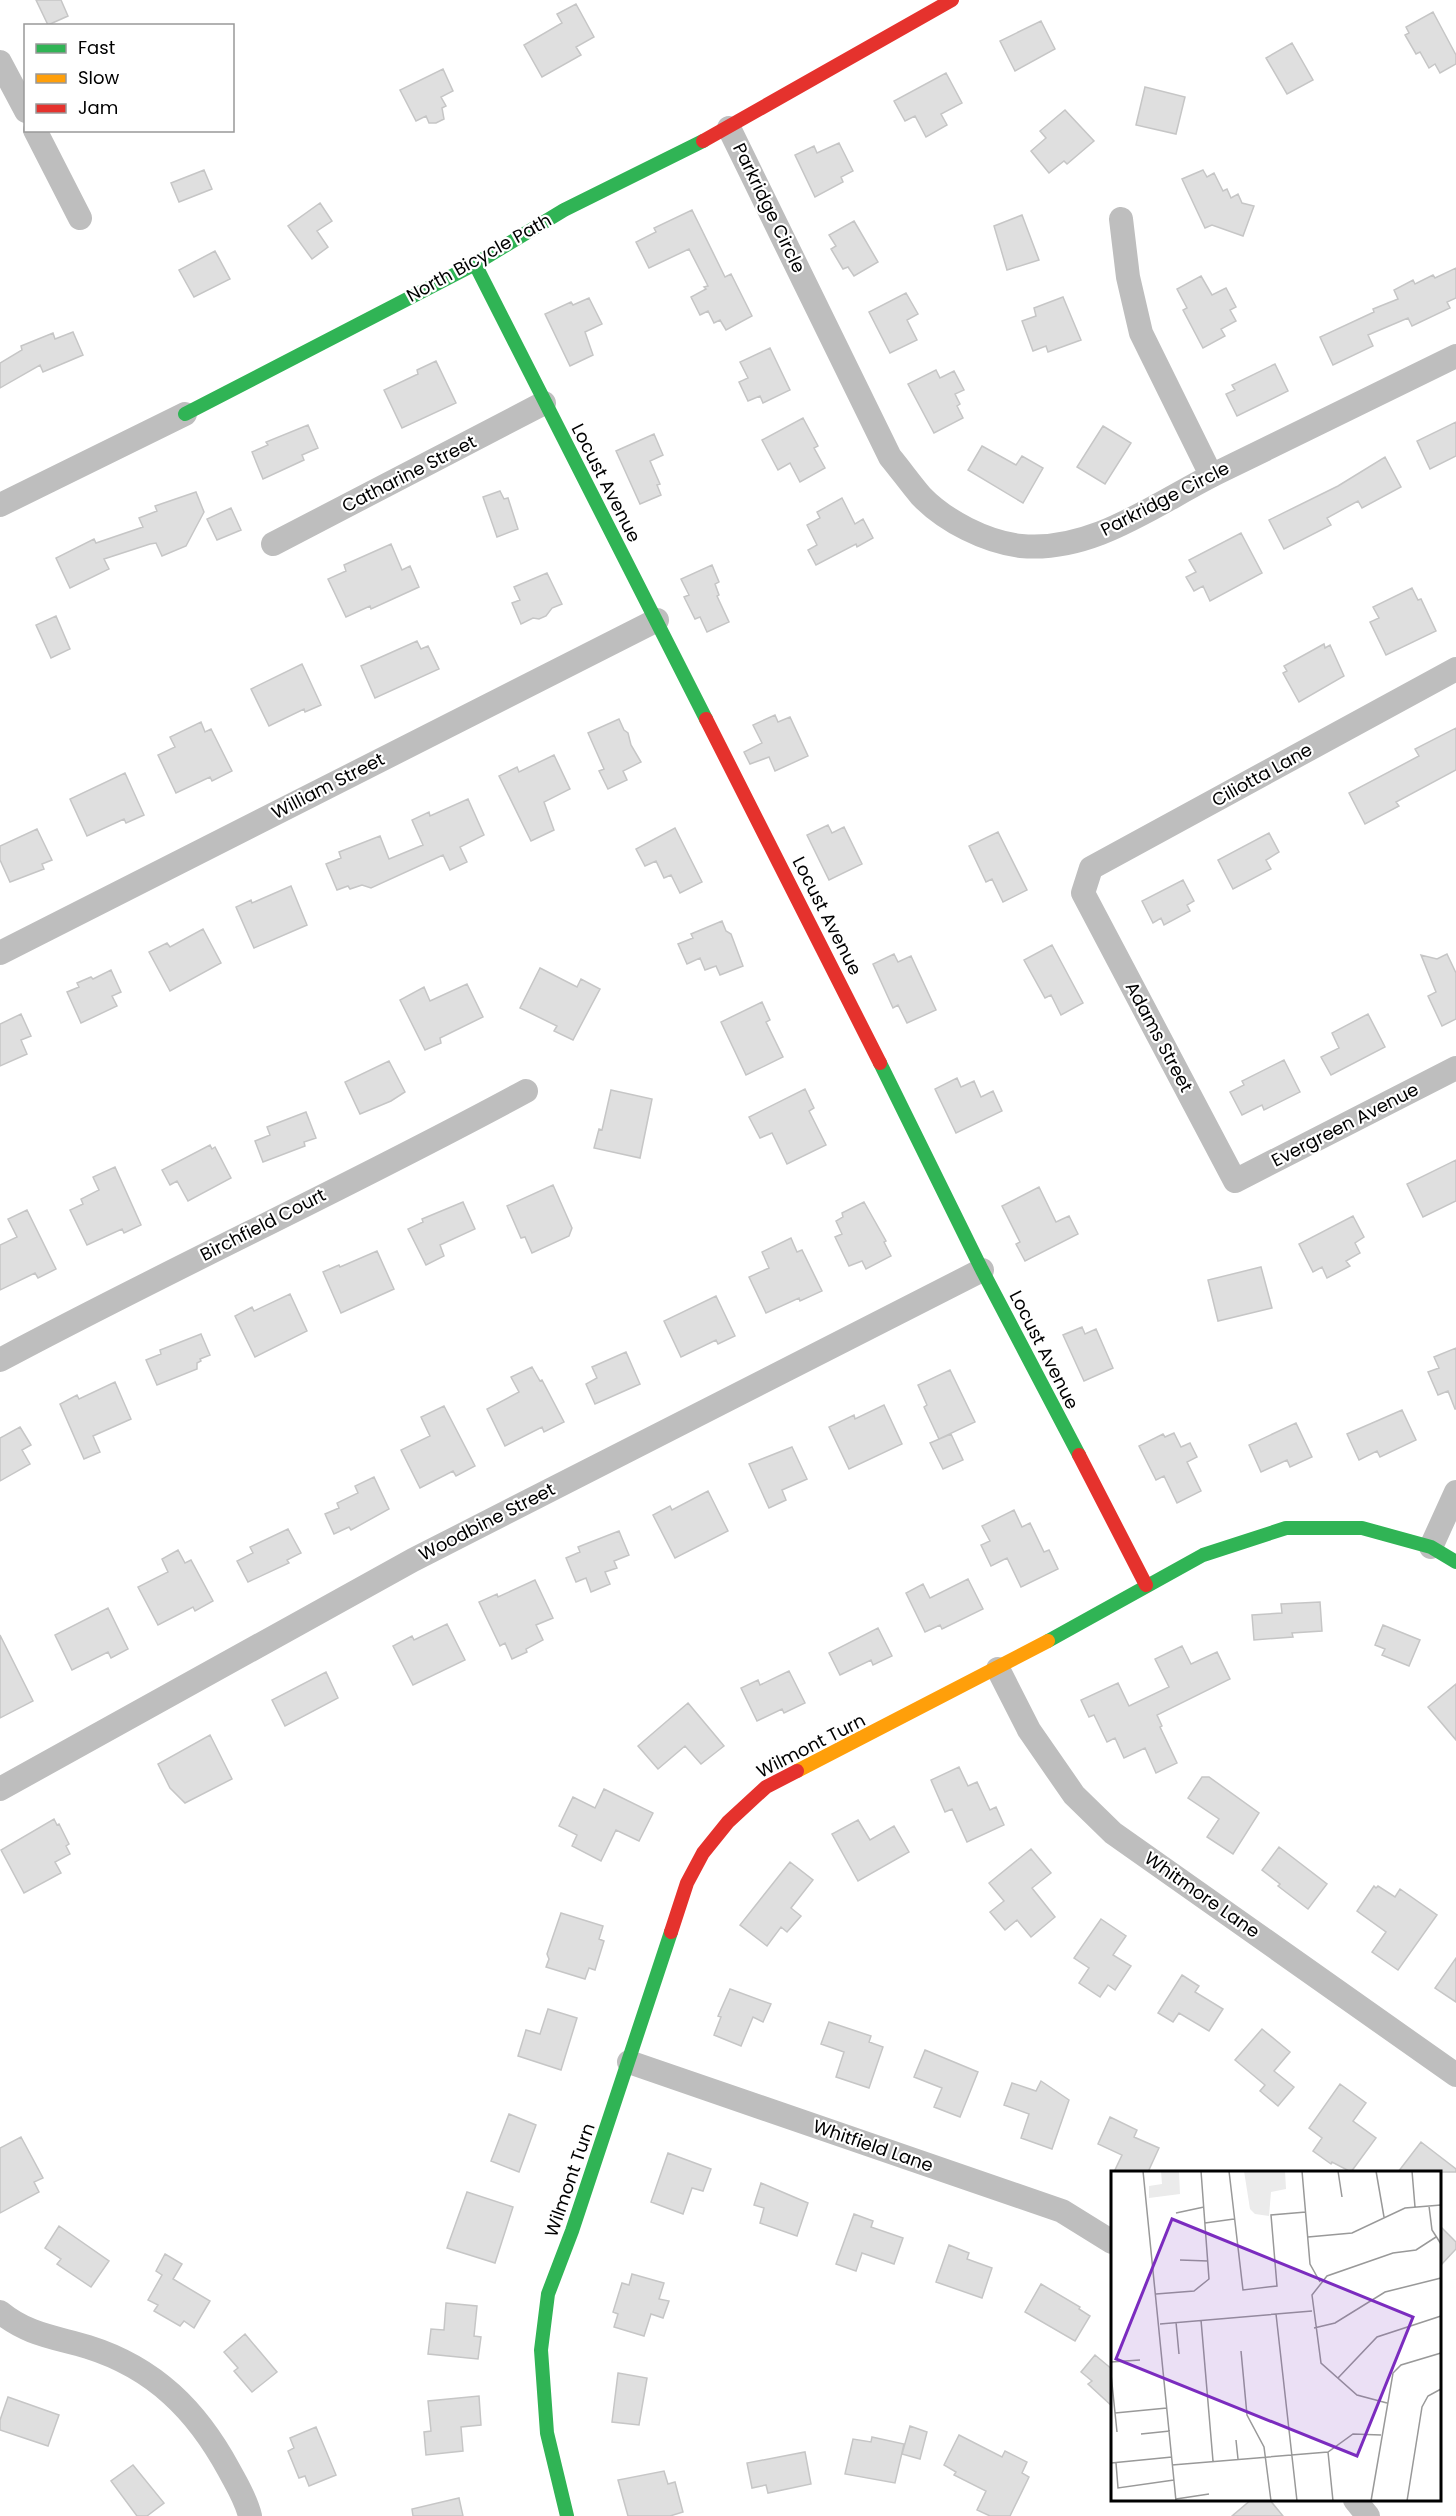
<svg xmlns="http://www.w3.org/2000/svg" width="1456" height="2516" font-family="Poppins,sans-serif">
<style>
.building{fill:#dfdfdf;stroke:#c6c6c6;stroke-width:1.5}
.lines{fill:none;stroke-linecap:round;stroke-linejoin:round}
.street{stroke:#bebebe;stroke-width:24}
.fast{stroke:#30b455;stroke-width:14}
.slow{stroke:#ff9f0a;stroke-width:14}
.jam{stroke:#e5322d;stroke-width:14}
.labels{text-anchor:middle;stroke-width:4.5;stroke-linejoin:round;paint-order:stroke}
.street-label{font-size:18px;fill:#000;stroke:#fff}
.inset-road{fill:none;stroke:#999;stroke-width:1.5}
.view{fill:#7b2cbf;fill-opacity:0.15;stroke:#7b2cbf;stroke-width:3}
.inset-edge{fill:none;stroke:#000;stroke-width:3}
</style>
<rect width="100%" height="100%" fill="#fff"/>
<path class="building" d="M36,0h25l7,16 -20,9z
M576,4l18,33 -18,10 5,8 -39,22 -18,-32 38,-22 -5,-9z
M1433,12l23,43v9l-16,9 -5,-9 -6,4 -9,-16 -4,2 -11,-19 4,-2 -3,-6z
M1041,21l14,28 -40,22 -15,-30z
M1292,43l21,37 -26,14 -21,-36z
M443,69l10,22 -12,6 5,9 -4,2 2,11 -8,4h-7l-3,-7 -10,5 -16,-31z
M946,73l16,30 -21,11 6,11 -21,12 -11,-21 -10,5 -11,-20z
M1145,87l40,10 -9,37 -40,-9z
M1065,110l29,31 -27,23 -3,-3 -15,12 -18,-22 15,-13 -6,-7z
M839,143l14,28 -12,6 2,5 -28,15 -20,-42 19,-9 3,7z
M204,170l8,19 -33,13 -8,-19z
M1203,170l4,7 7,-4 9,18 4,-2 4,9 7,-4 4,9 12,3 -11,30 -31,-11 -7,3 -23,-49z
M320,203l12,18 -15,10 11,16 -16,12 -24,-33z
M692,210l33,67 6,-3 21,42 -26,14 -6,-10 -6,3 -6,-12 -8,4 -9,-18 15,-8 -2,-2 4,-1 -19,-37 -40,19 -13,-26 20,-10 -2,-4z
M1022,215l17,45 -32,10 -13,-44z
M854,221l24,41 -24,14 -6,-9 -5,2 -12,-20 5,-3 -7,-11z
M215,251l15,28 -36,18 -15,-27z
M1456,268v30l-9,4 3,6 -38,18 -4,-8 -40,17 5,11 -40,19 -13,-28 54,-25 -1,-3 25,-10 -4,-9 19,-10 2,4 18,-9 2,3z
M1201,276l11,19 14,-7 10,19 -6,3 6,11 -15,8 4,7 -22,12 -20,-38 4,-2 -10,-19z
M906,293l12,21 -11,6 10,20 -27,13 -21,-41z
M1063,297l18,43 -33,12 -2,-6 -13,5 -11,-30 14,-5 -2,-8z
M589,298l13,26 -17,8 8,23 -23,11 -25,-52 26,-12 2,3z
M73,332l10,23 -40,17 -3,-7 -40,23v-25l22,-13 -1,-4 32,-13 2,6z
M770,348l20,42 -27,13 -3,-7 -12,5 -9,-19 9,-4 -8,-16z
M436,361l20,42 -54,25 -18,-38 34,-16 -1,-4z
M1275,364l13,27 -51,25 -11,-22 9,-4 -3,-5z
M936,370l4,8 14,-7 10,19 -9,4 5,10 -3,2 6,12 -29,15 -26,-49z
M803,418l15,28 -4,2 11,20 -25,14 -10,-19 -12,7 -16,-30z
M1456,422v34l-26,13 -13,-28z
M308,425l10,23 -16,7 2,5 -41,19 -11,-27 16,-7 -2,-3z
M1103,426l28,17 -26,41 -28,-17z
M654,434l9,21 -13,6 10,23 -3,1 4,10 -21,9 -24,-53z
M982,446l34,19 6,-9 21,12 -20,35 -55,-33z
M1385,457l16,30 -39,21 -4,-7 -31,17 4,7 -47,24 -15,-29 69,-34z
M500,491l4,8 4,-1 10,31 -21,8 -14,-40z
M196,492l8,20 -18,34 -24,10 -6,-13 -6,1 -46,15 5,10 -39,19 -14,-30 38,-19 2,4 47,-16 -4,-9 18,-7 -2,-5z
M842,498l13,26 8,-5 10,19 -16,9 -1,-3 -40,21 -8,-15 9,-5 -10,-20 13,-7 -3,-6z
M231,508l10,22 -24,10 -10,-21z
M1241,533l21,40 -52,28 -7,-15 -9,5 -8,-14 10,-5 -7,-12z
M391,544l11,26 8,-4 9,21 -48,22 -1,-3 -24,11 -18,-38 18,-8 -2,-6z
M712,565l7,17 -4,2 4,11 -2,1 12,26 -22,10 -7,-15 -5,2 -11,-22 5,-2 -8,-16z
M547,573l15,31 -10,4 -6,8 -7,3 -6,-1 -12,6 -9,-21 8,-3 -6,-13z
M1412,588l6,12 3,-1 15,32 -50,24 -16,-33 9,-4 -6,-11z
M56,616l14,33 -19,9 -15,-33z
M417,641l4,8 7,-3 11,23 -64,29 -14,-32z
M1324,644l1,4 5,-3 14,31 -45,26 -16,-29 4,-2 -3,-5z
M302,664l19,41 -16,7 -1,-3 -35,17 -18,-37z
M775,715l3,7 12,-5 18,39 -33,15 -6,-14 -19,7 -6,-12 18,-9 -9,-18z
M619,719l5,11 4,3 3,12 10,17 -18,9 4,9 -19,9 -9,-18 5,-2 -16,-36z
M201,722l4,10 6,-3 21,42 -20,10 -2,-4 -34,16 -18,-38 17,-8 -5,-10z
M1456,728v42l-60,32 3,4 -34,18 -16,-31 70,-37 -4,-7z
M554,755l16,34 -26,13 10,28 -23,11 -32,-65 18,-9 2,5z
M125,773l19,42 -18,8 -2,-4 -37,17 -17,-37z
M468,799l16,36 -24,12 7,15 -17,8 -7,-15 -72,33 -9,-3 -12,4 -2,-3 -11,4 -11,-26 15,-6 -2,-6 41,-16 9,23 34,-14 -11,-25 17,-8 1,4z
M828,825l4,8 12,-6 18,37 -33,16 -22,-45z
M675,828l27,54 -22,11 -9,-18 -7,3 -8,-17 -11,5 -9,-17z
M37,829l15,31 -10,4 2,5 -34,13 -10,-22v-14z
M998,832l29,58 -24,12 -11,-23 -6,3 -17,-36z
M1269,833l10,19 -13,8 5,9 -38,20 -15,-29z
M1183,880l11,21 -7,4 3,6 -26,14 -3,-7 -8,5 -11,-22z
M291,886l16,39 -53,23 -18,-41 15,-7 1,3z
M722,921l4,10 5,3 12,32 -23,9 -4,-9 -11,4 -5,-12 -13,6 -9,-20 15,-6 -2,-4z
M203,929l18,34 -51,28 -21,-39 18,-9 3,4z
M1052,945l31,58 -22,12 -10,-20 -6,3 -21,-38z
M894,954l4,8 13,-6 25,54 -29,13 -9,-18 -5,3 -20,-44z
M1447,954l9,19v46l-14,7 -14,-30 8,-4 -15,-37 16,4z
M540,968l37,19 4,-8 19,10 -27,51 -19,-9 3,-5 -37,-18z
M111,970l10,22 -9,4 5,10 -36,17 -14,-31 12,-5 -2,-4 14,-6 2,2z
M467,984l16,33 -43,21 1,5 -16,7 -25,-50 24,-13 6,14z
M762,1002l8,18 -4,2 17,35 -37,18 -25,-53z
M21,1014l10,22 -10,4 6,14 -27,12v-42z
M1368,1014l17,33 -54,28 -10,-18 18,-9 -7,-15z
M1284,1060l16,32 -36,18 -2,-5 -20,10 -12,-23 14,-7 -2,-4z
M389,1061l16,31 -14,9 -31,13 -15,-32z
M957,1078l4,9 13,-6 7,16 12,-6 9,20 -46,22 -21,-44z
M805,1089l9,19 -5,3 17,34 -39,19 -15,-31 -12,5 -11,-21z
M611,1090l41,9 -12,59 -46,-10 5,-19 3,1z
M306,1112l10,26 -12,4 1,4 -42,16 -8,-21 15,-6 -3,-8z
M210,1145l2,4 3,-2 16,31 -43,23 -11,-20 -7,4 -8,-15z
M1456,1160v41l-33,16 -16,-33z
M115,1167l26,58 -17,8 -2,-4 -35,16 -17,-35 13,-6 -2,-5 18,-9 -6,-13z
M553,1185l19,43 -3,8 -37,17 -7,-16 -4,1 -14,-32z
M1039,1187l17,35 13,-6 9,18 -53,27 -9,-17 4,-2 -18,-36z
M463,1202l12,27 -35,16 4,11 -18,9 -18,-36 15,-7 -1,-3z
M864,1202l22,39 -2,1 7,14 -25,13 -4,-8 -13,5 -14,-29 7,-3 -6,-13 7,-4 -1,-4z
M27,1210l29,59 -18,9 -3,-5 -35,17v-45l17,-8 -9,-18z
M1353,1216l11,21 -9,6 5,10 -14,8 4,5 -23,12 -5,-11 -9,5 -14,-28z
M791,1238l6,14 5,-2 20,41 -22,10 -1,-3 -33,15 -17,-36 20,-9 -7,-16z
M377,1251l17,38 -53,24 -18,-41 16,-7 1,2z
M1261,1267l11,41 -54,13 -10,-41z
M290,1294l17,37 -52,26 -20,-41 17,-9 2,4z
M716,1296l19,40 -17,8 -2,-4 -35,17 -17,-36z
M1082,1327l3,7 11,-5 17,39 -29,13 -21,-46z
M201,1334l9,21 -10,4 1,2 -4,2v6l-40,16 -11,-25 15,-6 -1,-4z
M1456,1348v61h-1l-7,-18 -10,4 -10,-23 11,-4 -5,-11z
M626,1352l14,32 -45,20 -9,-20 11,-6 -5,-11z
M532,1367l8,14 2,-1 22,42 -20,10 -2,-5 -37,19 -18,-37 32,-17 -8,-15z
M950,1370l25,52 -36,17 -15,-32 3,-2 -9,-20z
M115,1382l16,37 -38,17 7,16 -16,7 -24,-55 17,-9 2,4z
M884,1405l18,39 -53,25 -20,-42 25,-12 1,4z
M444,1406l31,60 -19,10 -3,-5 -33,17 -19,-38 29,-14 -9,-19z
M1402,1410l14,30 -36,17 -3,-6 -18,9 -12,-26z
M1296,1423l16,34 -22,10 -3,-7 -26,12 -12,-27z
M20,1427l11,18 -9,5 8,14 -30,17v-43z
M1174,1433l7,14 9,-4 7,14 -10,5 14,29 -24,12 -13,-27 -8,4 -17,-34 24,-12 2,3z
M951,1434l12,26 -20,9 -13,-26z
M792,1447l15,32 -25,11 4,10 -17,8 -20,-44z
M374,1477l15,32 -38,21 -2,-3 -15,7 -9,-20 14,-6 -2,-5 21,-10 -3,-7z
M708,1491l20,40 -53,27 -22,-43 17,-9 2,4z
M1014,1510l8,17 8,-4 14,29 5,-2 9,19 -37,18 -14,-29 -16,8 -10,-21 9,-4 -8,-15z
M288,1529l13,24 -14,7 2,3 -41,19 -11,-21 16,-8 -3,-6z
M619,1531l10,24 -15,6 3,7 -12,4 5,12 -19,8 -5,-14 -10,4 -10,-24 14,-6 -2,-5z
M178,1550l7,13 6,-3 22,41 -18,10 -2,-4 -35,18 -20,-38 30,-15 -6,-13z
M968,1579l15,30 -41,20 -2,-4 -15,7 -19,-39 17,-9 7,14z
M535,1580l18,38 -17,7 7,15 -17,9 1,3 -15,7 -7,-16 -5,3 -21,-44 18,-8 1,3z
M1320,1602l2,29 -30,2 1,4 -39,3 -2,-25 30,-2 -1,-9z
M108,1608l20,41 -17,9 -3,-6 -36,18 -17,-35z
M447,1624l18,36 -52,25 -20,-39 19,-10 2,4z
M1383,1625l37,15 -11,26 -27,-11 3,-6 -10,-4z
M878,1628l14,28 -19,9 -2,-5 -31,15 -11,-22z
M0,1635l33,66 -33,17z
M1182,1646l9,18 26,-12 13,27 -73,36 5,11 -2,1 17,36 -21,10 -11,-25 -21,10 -9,-20 -8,4 -13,-27 -5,2 -8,-17 37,-17 11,23 40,-19 -14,-28z
M789,1671l16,32 -21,10 -2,-4 -25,12 -16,-33 17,-8 2,5z
M326,1672l12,26 -53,28 -13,-26z
M1456,1684v56l-28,-33z
M688,1703l36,43 -23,18 -16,-18 -27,23 -20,-23z
M210,1735l22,44 -47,24 -15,-15 -12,-24z
M959,1767l9,19 9,-4 13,28 6,-3 8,18 -37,17 -15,-33 -7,3 -14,-32z
M1202,1777h7l50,36 -26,41 -26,-17 12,-18 -31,-21z
M604,1789l49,24 -14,28 -23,-11 -15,31 -29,-15 5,-11 -18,-9 14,-29 22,11z
M54,1819l3,6 2,-1 10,20 -3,2 4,8 -15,8 6,11 -37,20 -23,-43z
M858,1820l12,20 24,-14 15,26 -51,29 -26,-47z
M1279,1847l48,37 -19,25 -30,-23 2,-2 -18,-14z
M1031,1849l20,24 -19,15 23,29 -24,20 -14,-17 -12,10 -15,-18 14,-11 -15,-18z
M790,1862l23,18 -22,28 10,8 -14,16 -6,-5 -14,19 -27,-21z
M1374,1886l2,2 2,-2 17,11 5,-8 37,26 -39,55 -26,-18 14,-20 -29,-21z
M561,1913l42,13 -4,13 5,2 -9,29 -6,-2 -4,11 -39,-12 3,-8 -2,-5z
M1101,1919l25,17 -13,19 18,11 -16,24 -7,-5 -8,12 -21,-14 10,-15 -15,-10z
M1456,1958v44l-21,-14z
M1182,1975l17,11 -4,6 28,17 -14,22 -30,-18 -6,9 -15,-9z
M730,1989l41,15 -8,18 -10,-5 -12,29 -27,-11 7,-18 -3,-1z
M548,2009l29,9 -16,52 -43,-14 8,-26 14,4z
M829,2022l42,14 -2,6 14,5 -14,41 -33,-11 8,-25 -23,-8z
M1262,2029l28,23 -16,19 20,16 -16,19 -18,-15 5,-6 -30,-25z
M925,2050l53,22 -18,45 -26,-10 8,-19 -28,-11z
M1041,2081l28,19 -17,49 -31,-11 8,-24 -25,-9 8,-22 24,8z
M1340,2084l26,19 -13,18 23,17 -25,34 -19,-10 -1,2 -18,-13 9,-13 -13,-10z
M509,2114l27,11 -17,47 -28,-11z
M1110,2117l27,13 -3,7 25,11 -11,24h-34l8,-17 -24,-11z
M21,2137l22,41 -9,4 5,10 -39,21v-65z
M1421,2142l35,27v3h-58z
M668,2153l43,16 -8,22 -11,-3 -9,26 -32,-12z
M761,2183l47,20 -11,33 -37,-13 4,-15 -10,-3z
M467,2192l46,15 -18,56 -48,-15z
M854,2214l19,7 -2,6 32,11 -9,26 -32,-11 -6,18 -20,-7z
M59,2226l50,35 -18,26 -34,-23 4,-5 -16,-11z
M1440,2226l16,16v7l-16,17z
M949,2245l20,8 -2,6 25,9 -10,30 -46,-16z
M165,2254l17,10 -9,15 37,22 -16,27 -10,-7 -4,5 -26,-15 4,-6 -10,-5 14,-25 -6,-4z
M632,2274l32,9 -5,16 10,2 -6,17 -12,-4 -7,22 -30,-9 4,-13 -5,-2 9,-29 7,2z
M1041,2284l39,23 -1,2 11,7 -15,25 -50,-29z
M446,2303l31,3 -3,30 7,1 -3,22 -50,-5 3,-25 13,1z
M245,2334l32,38 -25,20 -18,-21 4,-3 -14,-16z
M1095,2355l18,15v37l-25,-23 4,-3 -11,-9z
M618,2373l29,5 -8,47 -27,-3z
M479,2396l2,29 -20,2 2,24 -37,4 -2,-23 7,-1 -3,-30z
M8,2397l51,18 -11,31 -48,-16v-10z
M910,2426l17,6 -7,27 -18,-5z
M316,2427l20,48 -27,11 -4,-10 -6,2 -11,-27 6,-3 -4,-10z
M959,2435l43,22 3,-6 22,11 -5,11 7,4 -19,39h-20l-13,-6 9,-19 -32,-16 2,-3 -12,-7z
M872,2437l32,7 -9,39 -50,-9 8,-35 18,3z
M805,2452l6,32 -43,9 -2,-8 -14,3 -5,-25z
M133,2465l31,38 -17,13h-10l-26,-35z
M664,2471l4,13 7,-2 8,30 -13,4h-42l-10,-36z
M459,2498l4,18h-50l-1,-7z
M1252,2499h17l14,17h-51z"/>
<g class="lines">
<path class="street" d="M0,62l26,49
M729,128l161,329c10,12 20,26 31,39 24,25 65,46 100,50 74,7 139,-46 202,-76 77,-38 155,-76 233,-114
M35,130l45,88
M1121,219l7,58 13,56 70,142
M0,505l185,-91
M273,544l271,-141
M1456,669l-365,199 -8,25 152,288 221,-113
M0,953l657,-333
M0,1360c174,-93 353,-175 526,-269
M1431,1547l25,-55
M998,1669l31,61 45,65 39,38 343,242
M0,1789l413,-229 569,-290
M629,2062l433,149 50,31
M0,2312c28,23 55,25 88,35 67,21 109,64 141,123 8,15 17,29 21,46
M1355,2500l13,16"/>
<path class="fast" d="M475,264l231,455
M185,414l290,-150 89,-54 139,-69
M880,1063l102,207 97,185
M1048,1641l155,-86 83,-27h76l69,19 25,15
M567,2516l-20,-83 -6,-83 7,-56 24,-63 99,-299"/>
<path class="slow" d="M797,1771l251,-130"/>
<path class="jam" d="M703,141l249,-141
M706,719l174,344
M1079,1455l67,130
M671,1932l16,-49 16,-30 25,-31 38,-35 31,-16"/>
</g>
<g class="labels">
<g class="street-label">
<text transform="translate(769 208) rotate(64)" y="6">Parkridge Circle</text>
<text transform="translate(479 258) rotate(-29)" y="6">North Bicycle Path</text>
<text transform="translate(409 474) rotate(-27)" y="6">Catharine Street</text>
<text transform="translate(606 483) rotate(63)" y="6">Locust Avenue</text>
<text transform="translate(1165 499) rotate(-27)" y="6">Parkridge Circle</text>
<text transform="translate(1262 775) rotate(-29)" y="6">Ciliotta Lane</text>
<text transform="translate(328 786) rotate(-27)" y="6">William Street</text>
<text transform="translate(827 916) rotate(63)" y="6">Locust Avenue</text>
<text transform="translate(1159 1037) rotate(62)" y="6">Adams Street</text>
<text transform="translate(1345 1125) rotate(-27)" y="6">Evergreen Avenue</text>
<text transform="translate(263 1225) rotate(-27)" y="6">Birchfield Court</text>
<text transform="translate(1044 1350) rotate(63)" y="6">Locust Avenue</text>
<text transform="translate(487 1522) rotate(-27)" y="6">Woodbine Street</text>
<text transform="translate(811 1746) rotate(-27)" y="6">Wilmont Turn</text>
<text transform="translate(1202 1895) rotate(35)" y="6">Whitmore Lane</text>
<text transform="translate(873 2146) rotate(19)" y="6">Whitfield Lane</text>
<text transform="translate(570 2180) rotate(-71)" y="6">Wilmont Turn</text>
</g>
</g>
<g transform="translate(1111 2171)">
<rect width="330" height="330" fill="#fff"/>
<path d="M50,0h18l1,23 -31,4v-12l13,-2zM133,0h41l1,18 -15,3 -2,24 -14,-2 -5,-5z" fill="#ebebeb"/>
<path class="inset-road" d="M32,0l33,330M118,0l14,119 34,-4 -6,-71 35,-3M191,0l8,93 10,18M227,0l4,26M265,0l8,46M301,0l3,36M318,35l3,24 9,14M65,42l28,-6M94,52l29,-4M197,66l44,-4 53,-25 36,-3M69,89l28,1M45,123l38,-3 15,-12 -8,-108M165,143l21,187M90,149l12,141M65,151l3,32M49,153l152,-13M203,157l21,-5 50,-31 56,-14M130,180l6,64 17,32 7,54M0,191l29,-2M0,203l6,58M227,207l39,-41 64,-21M276,232l-30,-8 -36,-32 -9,-68 15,-19 66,-23 23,-3 20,-13M4,242l52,-5M30,263l29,-3M125,269l2,19M217,281l5,49M0,292l61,-6M5,292l2,25 56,-8M61,294l156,-13 25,-18 28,1M65,328l33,-5M260,330l22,-128 8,-8 40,-12M296,330l15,-94 6,-11 13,-7"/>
<path class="view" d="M61,48l241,98 -56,139 -241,-97z"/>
<rect width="330" height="330" class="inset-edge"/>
</g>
<rect x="24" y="24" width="210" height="108" fill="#ffffff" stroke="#999999" stroke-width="1.5"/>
<rect x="36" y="44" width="30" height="9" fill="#30b455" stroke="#999999" stroke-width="1.5"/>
<text x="78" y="54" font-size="18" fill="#000000">Fast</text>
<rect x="36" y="74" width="30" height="9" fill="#ff9f0a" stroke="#999999" stroke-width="1.5"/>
<text x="78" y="84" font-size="18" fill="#000000">Slow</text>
<rect x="36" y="104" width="30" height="9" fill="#e5322d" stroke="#999999" stroke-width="1.5"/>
<text x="78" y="114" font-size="18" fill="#000000">Jam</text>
</svg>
